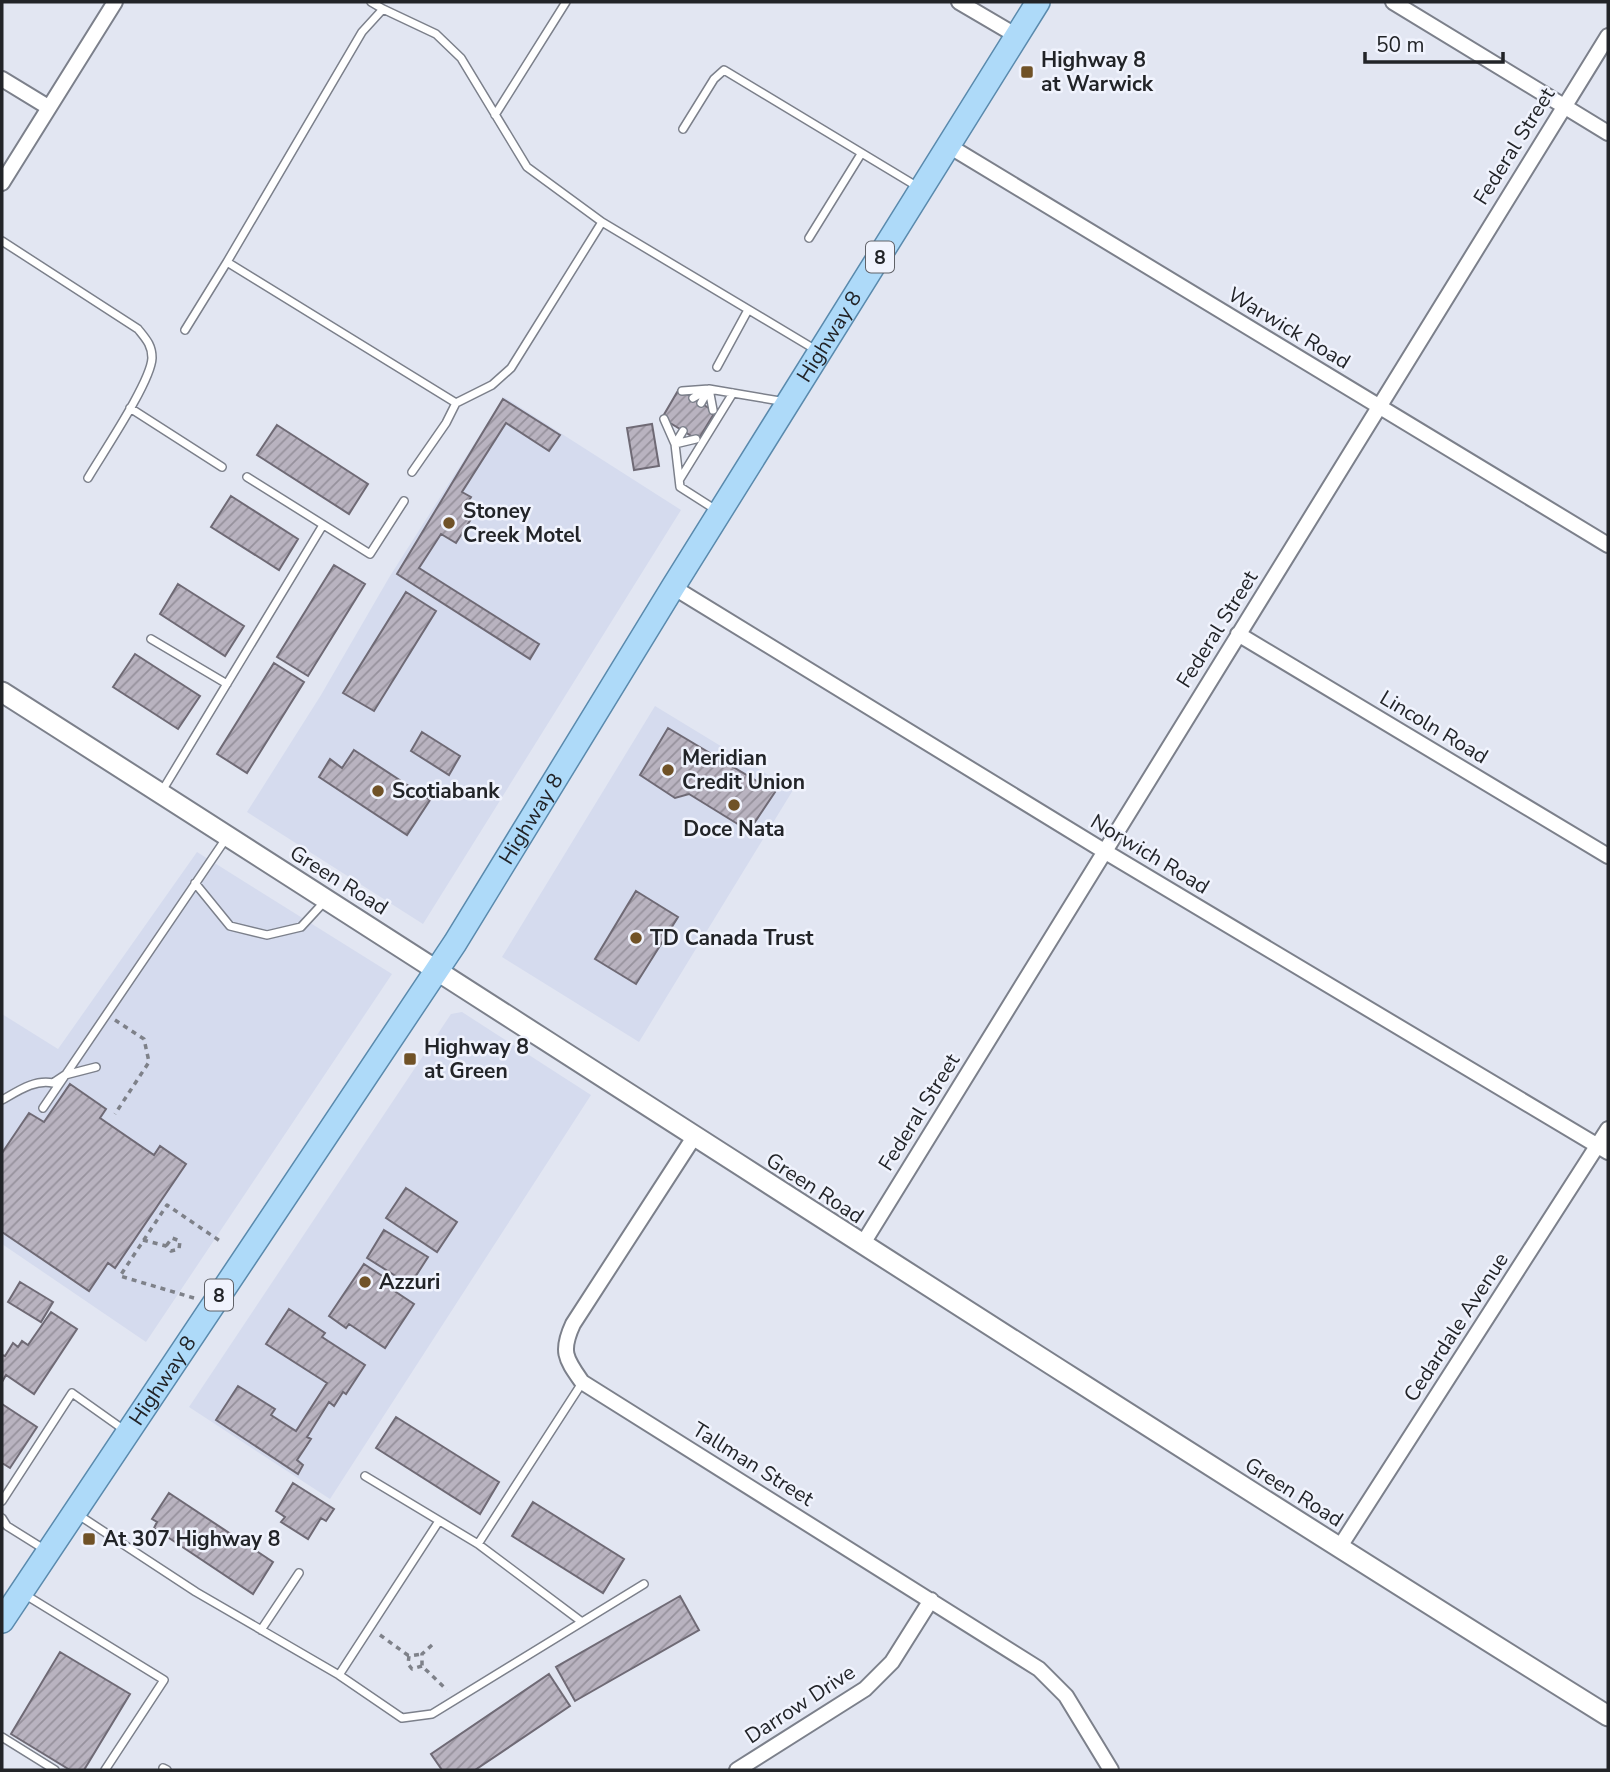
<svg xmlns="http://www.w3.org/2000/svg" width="1610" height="1772" font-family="'Nunito Sans',sans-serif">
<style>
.built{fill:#d5dbee}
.building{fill:url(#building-hatch);stroke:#6f6a75;stroke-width:2}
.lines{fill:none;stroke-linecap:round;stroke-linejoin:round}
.lane-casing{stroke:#7c808b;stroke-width:10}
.street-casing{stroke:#7c808b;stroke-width:18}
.secondary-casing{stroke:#7c808b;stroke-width:23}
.primary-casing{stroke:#5a8aad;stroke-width:26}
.path{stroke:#7e8189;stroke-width:3.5;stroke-dasharray:5 5;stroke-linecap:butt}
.lane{stroke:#fff;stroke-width:7}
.street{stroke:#fff;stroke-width:14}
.secondary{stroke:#fff;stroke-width:19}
.primary{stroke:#aedaf9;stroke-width:23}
.poi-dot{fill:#705227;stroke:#f0f3fd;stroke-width:2.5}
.labels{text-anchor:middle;stroke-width:5;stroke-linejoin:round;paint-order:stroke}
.shield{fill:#f0f3fd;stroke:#606268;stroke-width:2}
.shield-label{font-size:19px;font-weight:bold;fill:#222428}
.poi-label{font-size:21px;font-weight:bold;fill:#222428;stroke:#f0f3fd;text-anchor:start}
.street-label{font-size:21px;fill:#222428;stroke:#f0f3fd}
</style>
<defs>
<pattern id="building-hatch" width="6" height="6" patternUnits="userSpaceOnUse" patternTransform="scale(1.75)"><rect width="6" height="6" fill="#b9b3c0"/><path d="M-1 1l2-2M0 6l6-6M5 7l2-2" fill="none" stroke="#96919c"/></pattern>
</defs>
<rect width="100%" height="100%" fill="#e2e6f2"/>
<path class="built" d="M504,397l177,113 -258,414 -176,-112 74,-117 69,-119z
M655,706l138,84 -154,252 -137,-85z
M197,852l195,122 -246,368 -144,-98v-230l56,35z
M462,1012l129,83 -261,404 -141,-92 262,-393z"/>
<path class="building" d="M679,389l36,23 -17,28 -36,-22z
M503,399l57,36 -11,16 -43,-28 -44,69 9,5 -5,8 10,6 -20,32 -15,-9 -22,34 120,76 -9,15 -133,-85z
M652,424l7,42 -25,4 -7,-42z
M277,425l91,59 -19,30 -92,-59z
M231,496l67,43 -19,31 -68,-43z
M334,565l31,19 -57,92 -31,-19z
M178,584l66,42 -19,30 -65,-42z
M406,592l30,19 -62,100 -31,-18z
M135,654l65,42 -22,33 -65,-42z
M274,663l30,19 -57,91 -30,-19z
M668,728l107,64 -26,39 -60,-37 -14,4 -35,-23z
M422,732l38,24 -11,19 -38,-24z
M354,750l76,50 -23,35 -88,-58 11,-18 12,9z
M636,891l42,26 -42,67 -41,-25z
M70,1084l36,25 -6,9 54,37 6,-9 26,18 -71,104 -7,-5 -19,28 -87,-59v-79l27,-40 15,9z
M406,1188l51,34 -20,30 -51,-34z
M384,1230l44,27 -18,28 -43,-27z
M364,1264l32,21 -3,5 21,14 -29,44 -36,-24 -3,4 -17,-12z
M20,1282l33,20 -12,20 -33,-20z
M289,1309l36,24 -3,4 43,28 -19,29 -3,-2 -9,14 -5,-4 -22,35 4,2 -14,21 6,5 -5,9 -82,-54 22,-34 37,23 -4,6 25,16 31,-48 -61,-39z
M51,1312l26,17 -43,65 -28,-19 -4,7v-27l3,1 8,-13 5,4 4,-6 6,4z
M2,1404l35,23 -27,41 -8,-5z
M396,1417l103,65 -19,32 -104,-66z
M293,1483l41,26 -8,12 -5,-3 -13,21 -27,-17 4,-5 -9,-6z
M169,1493l104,69 -20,32 -99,-66 3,-6 -5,-3z
M533,1502l91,57 -21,34 -91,-57z
M680,1596l19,34 -124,71 -19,-34z
M60,1652l70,42 -46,76h-14l-59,-36z
M549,1674l21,32 -95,64h-33l-11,-16z"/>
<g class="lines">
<defs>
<path id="lane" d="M371,2l12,7
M495,115l71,-113
M683,129l31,-50 10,-9 194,117
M602,222l-91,146 -19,17 -36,18 -229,-141 135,-230 21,-23 53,25 25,24 66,109 75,55 214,128
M809,238l52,-84
M2,241l136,88c8,10 14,16 14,29 -1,24 -50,96 -64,120
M185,330l42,-68
M717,367l31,-57
M709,389l4,21
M682,391l27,-2
M693,398l12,-7
M701,403l8,-14 77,13
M130,408l92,59
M664,419l11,25
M683,431l-8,13 5,43 36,23
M675,444l21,-5
M412,472l34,-49 10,-20
M247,477l123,77 34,-53
M680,479l53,-86
M151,639l76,45
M162,791l161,-266
M195,883l35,43 37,9 34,-8 24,-26
M2,1100c16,-9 33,-21 51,-17l12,-8 31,-8
M43,1108l184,-271
M365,1476l113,68 104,78
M2,1501l70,-108 55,39
M77,1514l119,78 143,83 63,43 30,-4 212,-130
M2,1518l5,8 40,25
M478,1544l104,-161
M24,1594l140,86 -59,90
M261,1630l38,-57
M339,1675l100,-154
M2,1737l53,33
M163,1768l4,2"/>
<path id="street" d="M959,2l58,34
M1393,2l215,131
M2,79l46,28
M949,146l659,399
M2,183l113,-181
M673,587l431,264 504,301
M1238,634l370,222
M694,1137l-121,187c-13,28 -7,35 9,58l457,287 27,27 45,74
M862,1245l746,-1209
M1339,1548l269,-419
M737,1770l128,-81 27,-27 39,-62"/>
<path id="secondary" d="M2,692c535,341 1067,688 1606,1024"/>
<g id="primary">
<path id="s1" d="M2,1621l453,-678 218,-356 365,-585"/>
</g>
</defs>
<use href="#lane" class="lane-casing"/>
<use href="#street" class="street-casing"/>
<use href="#secondary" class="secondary-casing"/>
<use href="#primary" class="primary-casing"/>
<path class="path" d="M115,1020l29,19 5,23 -34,52
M143,1240l23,6 5,5 8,-2 1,-8 -8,-3 -6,8
M194,1298l-74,-22 47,-71 53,36
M380,1635l29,21
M432,1645l-10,9v12l25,24
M422,1666l-10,3 -4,-5 1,-8 13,-2"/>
<use href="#lane" class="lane"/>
<use href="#street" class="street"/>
<use href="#secondary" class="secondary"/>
<use href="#primary" class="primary"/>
</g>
<g class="poi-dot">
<rect x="1020" y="65" width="14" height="14" rx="3.5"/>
<circle cx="449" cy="523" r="7"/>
<circle cx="668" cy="770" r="7"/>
<circle cx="378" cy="791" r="7"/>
<circle cx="734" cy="805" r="7"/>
<circle cx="636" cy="938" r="7"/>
<rect x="403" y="1052" width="14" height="14" rx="3.5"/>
<circle cx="365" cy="1282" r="7"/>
<rect x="82" y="1532" width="14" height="14" rx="3.5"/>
</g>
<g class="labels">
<g class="shield">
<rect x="866" y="241.5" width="28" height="31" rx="5"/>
<rect x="205" y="1279.5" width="28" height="31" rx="5"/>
</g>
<g class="shield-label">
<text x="880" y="264">8</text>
<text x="219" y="1302">8</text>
</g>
<g class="poi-label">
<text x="1041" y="67">Highway 8<tspan x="1041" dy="24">at Warwick</tspan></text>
<text x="463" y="518">Stoney<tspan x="463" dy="24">Creek Motel</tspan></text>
<text x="682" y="765">Meridian<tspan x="682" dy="24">Credit Union</tspan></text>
<text x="392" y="798">Scotiabank</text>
<text x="734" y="836" text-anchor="middle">Doce Nata</text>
<text x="650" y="945">TD Canada Trust</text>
<text x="424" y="1054">Highway 8<tspan x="424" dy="24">at Green</tspan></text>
<text x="379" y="1289">Azzuri</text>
<text x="103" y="1546">At 307 Highway 8</text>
</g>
<g class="street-label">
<text transform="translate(1514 146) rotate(-58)" y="7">Federal Street</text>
<text transform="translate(1289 328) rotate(31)" y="7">Warwick Road</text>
<text dy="7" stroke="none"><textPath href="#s1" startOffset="1528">Highway 8</textPath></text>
<text transform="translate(1217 629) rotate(-58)" y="7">Federal Street</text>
<text transform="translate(1434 727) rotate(31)" y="7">Lincoln Road</text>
<text dy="7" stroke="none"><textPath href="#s1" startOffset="961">Highway 8</textPath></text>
<text transform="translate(1150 854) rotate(31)" y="7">Norwich Road</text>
<text transform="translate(339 880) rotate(32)" y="7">Green Road</text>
<text transform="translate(919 1112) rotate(-58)" y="7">Federal Street</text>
<text transform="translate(815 1188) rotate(33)" y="7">Green Road</text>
<text transform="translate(1456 1327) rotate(-57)" y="7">Cedardale Avenue</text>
<text dy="7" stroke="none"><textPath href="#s1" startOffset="289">Highway 8</textPath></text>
<text transform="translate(753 1464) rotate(32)" y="7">Tallman Street</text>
<text transform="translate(1294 1492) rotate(32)" y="7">Green Road</text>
<text transform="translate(800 1704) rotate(-33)" y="7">Darrow Drive</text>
</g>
</g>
<rect width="1610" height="1772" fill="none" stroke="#222428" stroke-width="7"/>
<path d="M1365 52v10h138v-10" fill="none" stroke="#222428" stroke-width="3.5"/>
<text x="1376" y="52" font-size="21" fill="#222428" stroke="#f0f3fd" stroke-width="5" paint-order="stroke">50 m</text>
</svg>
